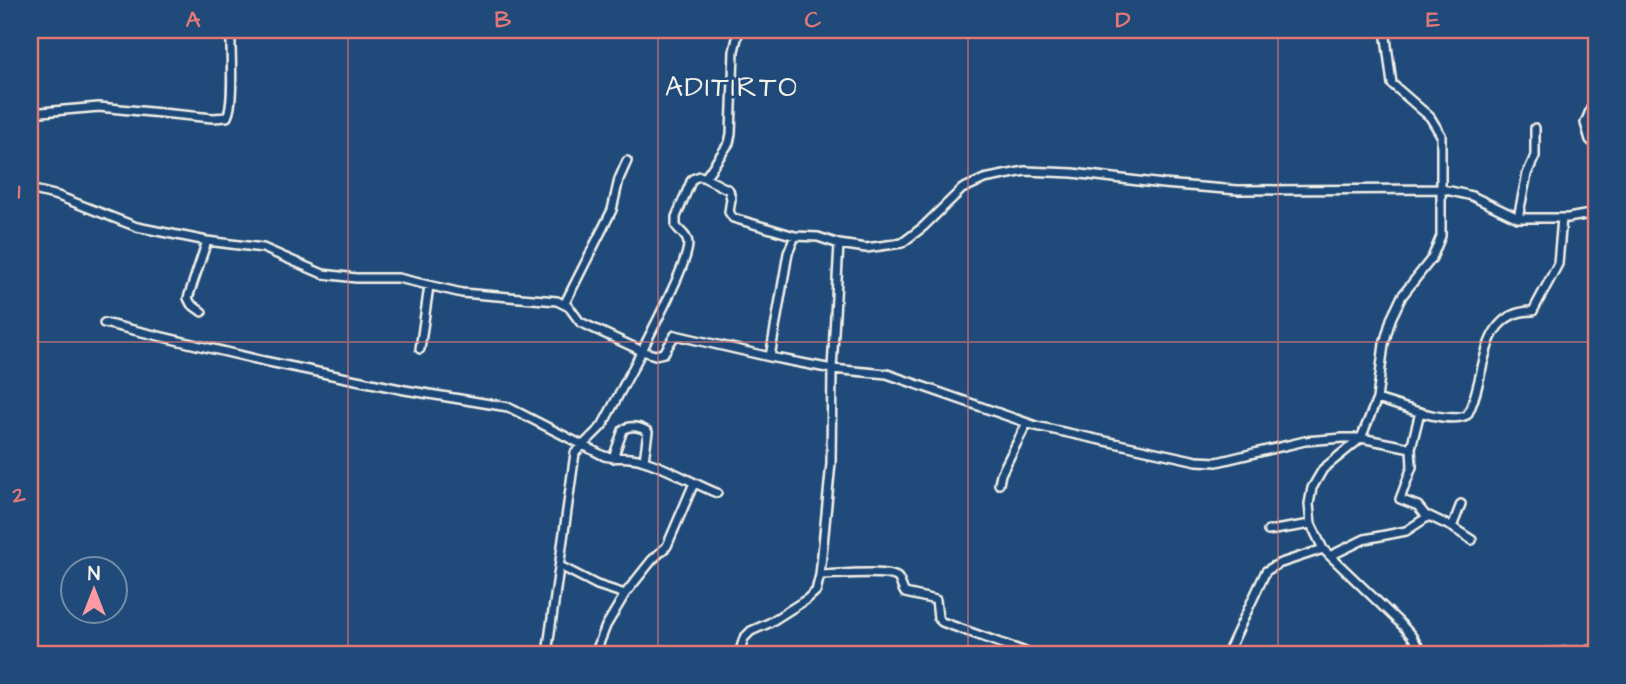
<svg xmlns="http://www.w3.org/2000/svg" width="1626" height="684" font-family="'Architects Daughter',sans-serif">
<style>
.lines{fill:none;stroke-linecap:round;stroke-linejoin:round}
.minor-casing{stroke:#f4f1e8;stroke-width:12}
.minor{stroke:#1f4a7a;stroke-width:7}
.grid{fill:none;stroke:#e27875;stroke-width:2;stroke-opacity:0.55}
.labels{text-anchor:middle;stroke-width:5;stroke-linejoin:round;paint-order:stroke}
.quarter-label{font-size:28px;letter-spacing:2px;fill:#f4f1e8;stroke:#1f4a7a}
.neatline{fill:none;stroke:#e27875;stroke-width:2.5}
.grid-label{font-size:23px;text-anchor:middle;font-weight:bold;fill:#e27875}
</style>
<rect width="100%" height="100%" fill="#1f4a7a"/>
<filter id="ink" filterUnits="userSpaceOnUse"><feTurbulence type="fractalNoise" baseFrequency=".0143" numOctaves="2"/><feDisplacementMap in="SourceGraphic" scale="14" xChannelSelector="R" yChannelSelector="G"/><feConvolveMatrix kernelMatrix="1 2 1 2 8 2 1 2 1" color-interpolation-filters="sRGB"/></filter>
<g filter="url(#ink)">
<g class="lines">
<defs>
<path id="minor" d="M739,30l-5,21 -3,83 -2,9 -24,35 24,12 2,9 -2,13 4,6 62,18
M1385,30l7,54 38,33 11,18v101l-9,22 -30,38 -11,23 -7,25 -7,55 -16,39 -38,31 -11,19 -3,16 2,20 12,25 78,75 10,11 12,19
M1596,96l-11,27 5,17 6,5
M30,113l69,-6 114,11 14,-1c8,-14 3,-68 4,-87
M705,178l-5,-2 -8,3 -16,38v9c4,6 12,10 12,18 0,20 -36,85 -46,107l13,4 9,-2 11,-18 95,22 18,-104 7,-17 23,1 21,7 27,4 36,-5 21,-16 39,-38 22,-10 41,-8 48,2 90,11 75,6 204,-1 30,7 46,22h50l28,-5
M30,189l28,7 79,31 70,14 56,7 60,26 33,4h42l64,15 95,8 12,6 11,15 62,29 -40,75 -27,27 -28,201
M1518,218l9,-44 8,-18v-28
M839,244l-7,125 55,5 149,52 161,35 20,1 88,-21 38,-3h18l50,10
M565,303l47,-93 7,-31 8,-18
M202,312l-11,-8 -3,-6 19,-57
M104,323l160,38 141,29 103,17 96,49c12,3 24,0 37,4 26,7 51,23 76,33
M420,349l9,-63
M1377,399c21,6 71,26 90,16 21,-37 10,-104 66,-104l25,-47 4,-46
M1420,412l-9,36 1,19 -12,32 18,7 9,11
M613,458l10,-28c7,-6 18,-3 25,2l-4,28
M999,484l2,-10 26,-51
M1452,527l20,13
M1268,531l43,-7
M1330,556l35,-17 41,-8 23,-15 23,11 9,-23
M560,566l37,19 28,9 27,-34 15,-14 27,-63
M820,575c15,0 68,-6 78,3 3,4 4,11 7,15l31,7 2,18 4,4 89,32
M595,654l11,-28 19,-32
M739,654l5,-16 7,-7 18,-8 38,-24 9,-8 4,-16 11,-112 1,-94 -62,-12
M1227,654l39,-83 12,-7 45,-15
M1525,654l71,-4"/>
</defs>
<use href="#minor" class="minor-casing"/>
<use href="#minor" class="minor"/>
</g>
</g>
<path class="grid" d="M348,30v624M658,30v624M968,30v624M1278,30v624M30,342h1566"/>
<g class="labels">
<g class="quarter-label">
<text x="732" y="96">ADITIRTO</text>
</g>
</g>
<rect width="1626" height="684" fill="none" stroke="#1f4a7a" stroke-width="77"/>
<g transform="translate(94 590)"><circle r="33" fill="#1f4a7a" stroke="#748da6" stroke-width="2"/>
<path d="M0-5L12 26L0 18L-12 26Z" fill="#ff9aa2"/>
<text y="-10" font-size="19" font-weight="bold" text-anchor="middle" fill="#f4f1e8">N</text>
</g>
<rect x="38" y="38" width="1550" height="608" class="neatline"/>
<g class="grid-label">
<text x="193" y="27">A</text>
<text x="503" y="27">B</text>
<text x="813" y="27">C</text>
<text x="1123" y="27">D</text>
<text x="1433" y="27">E</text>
<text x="19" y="198">1</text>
<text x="19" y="502">2</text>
</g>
</svg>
